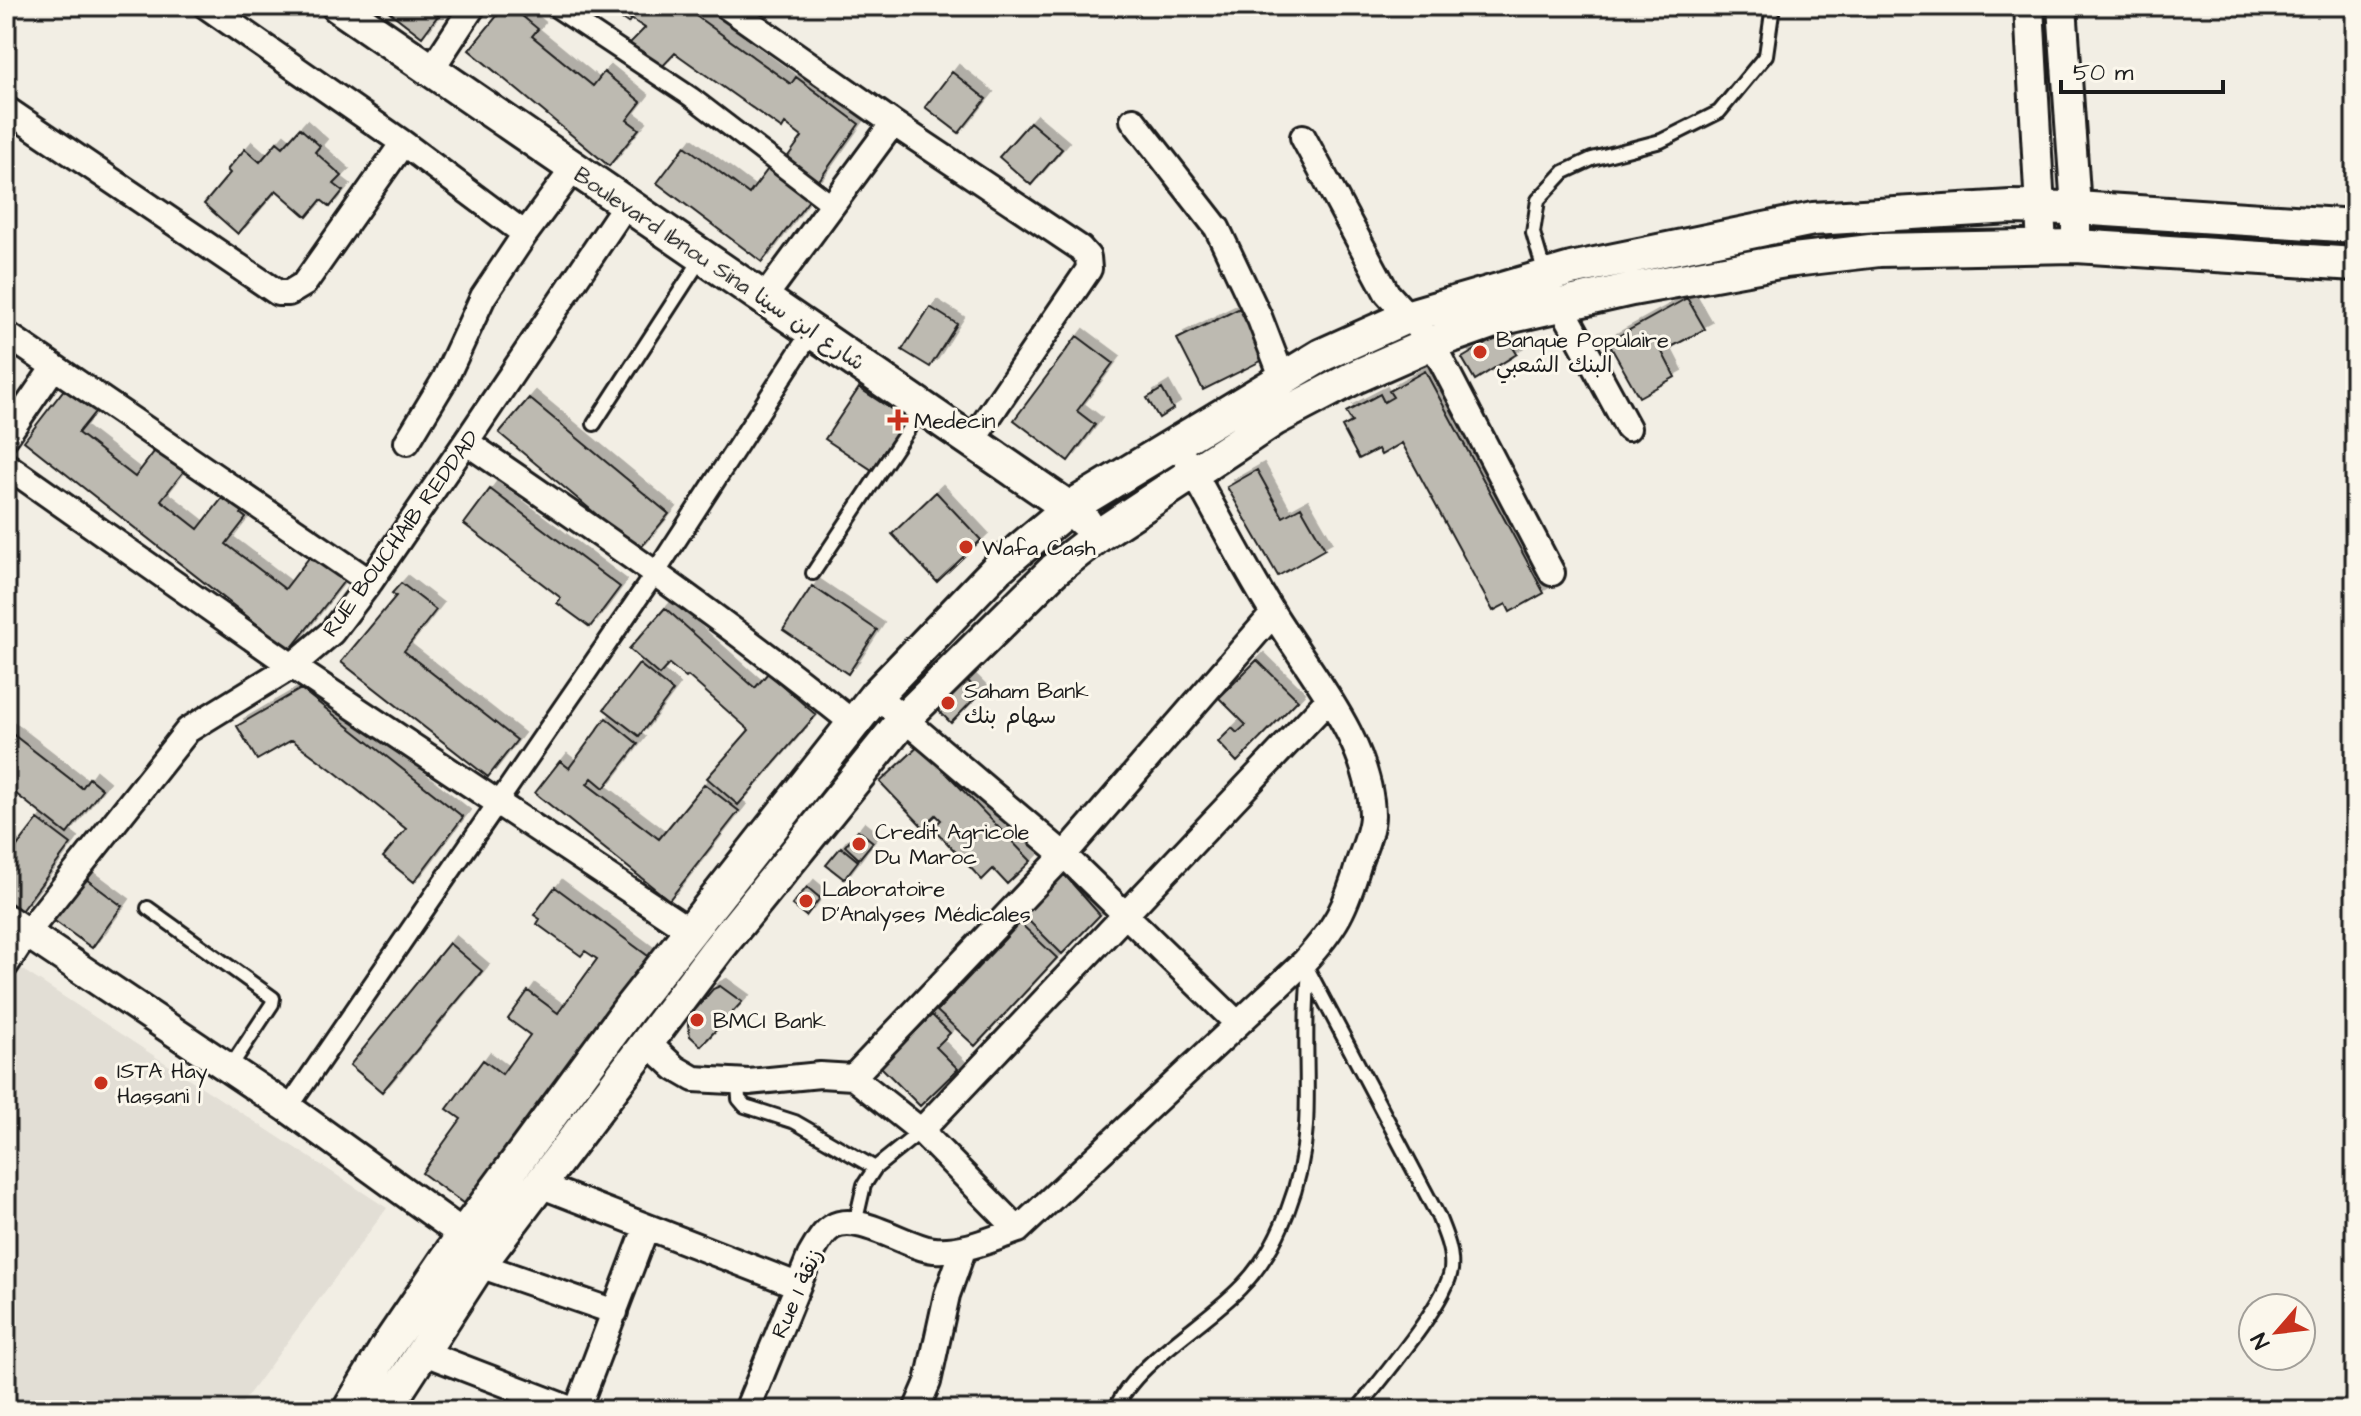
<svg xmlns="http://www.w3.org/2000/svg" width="2361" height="1416" font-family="'Architects Daughter','Playpen Sans Arabic',sans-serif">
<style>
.built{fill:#e2ded5}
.building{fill:#bdbab1;stroke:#1c1c1c;stroke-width:2;filter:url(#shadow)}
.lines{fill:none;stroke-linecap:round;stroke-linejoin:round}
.service-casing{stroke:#1c1c1c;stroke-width:18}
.pedestrian-casing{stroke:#1c1c1c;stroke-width:24}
.minor-casing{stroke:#1c1c1c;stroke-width:30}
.tertiary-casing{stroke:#1c1c1c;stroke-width:34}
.secondary-casing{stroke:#1c1c1c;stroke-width:38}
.service{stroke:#fbf7ec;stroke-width:12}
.pedestrian{stroke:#fbf7ec;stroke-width:18}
.minor{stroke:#fbf7ec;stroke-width:24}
.tertiary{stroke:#fbf7ec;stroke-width:28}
.secondary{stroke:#fbf7ec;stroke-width:32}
.poi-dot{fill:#c8321e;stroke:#fbf7ec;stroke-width:3}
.labels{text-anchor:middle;stroke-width:6;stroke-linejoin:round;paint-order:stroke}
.street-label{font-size:22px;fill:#1c1c1c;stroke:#fbf7ec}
.poi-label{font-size:22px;fill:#1c1c1c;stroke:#fbf7ec;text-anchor:start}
</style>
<defs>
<filter id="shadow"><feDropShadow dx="7" dy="-7" stdDeviation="0" flood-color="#0004"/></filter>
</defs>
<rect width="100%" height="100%" fill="#f2eee4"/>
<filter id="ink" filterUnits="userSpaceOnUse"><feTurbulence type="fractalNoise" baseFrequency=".0125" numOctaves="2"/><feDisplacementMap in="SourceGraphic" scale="16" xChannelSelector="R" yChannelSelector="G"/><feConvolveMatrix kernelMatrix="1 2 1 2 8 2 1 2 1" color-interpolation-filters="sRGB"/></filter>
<g filter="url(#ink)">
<path class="built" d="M6,959l381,249 -150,202h-223l-8,-5z"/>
<path class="building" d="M382,6h63l-23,31z
M505,6h5l28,23 -6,7 61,50 11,-14 37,30 -14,18 12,9 -30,37 -140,-116z
M604,6h78l109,78 5,-7 63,47 -44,62 -32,-23 19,-26 -17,-13 -3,5 -107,-76 -13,14 -33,-23 16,-16 -14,-9 -3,4z
M952,72l34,27 -27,34 -34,-26z
M1030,122l32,27 -31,36 -32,-28z
M300,128l20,18 -5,6 27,24 -8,8 9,7 -13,16 -9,-7 -14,17 -31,-27 -38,44 -34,-30 26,-31 -3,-3 18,-21 15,13 17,-20 6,5z
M685,146l64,48 19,-25 41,31 -47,62 -105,-79z
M1687,298l18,31 -43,23 13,25 -36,20 -31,-55z
M930,307l27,17 -27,43 -28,-17z
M1240,308l25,51 -62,31 -26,-51z
M1504,333l13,21 -42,26 -13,-22z
M1077,336l36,27 -36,48 18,14 -27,36 -54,-41z
M1425,371l119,222 -34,19 -4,-8 -13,7 -91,-168 -21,12 -3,-6 -19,10 -17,-32 10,-5 -6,-10 34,-18 4,8 9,-5 -4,-6z
M69,383l30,24 -21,26 57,44 25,-33 28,22 -27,34 37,29 29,-37 19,15 -5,7 5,4 -20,26 59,45 30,-39 33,26 -58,74 -266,-209z
M859,388l47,31 -34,51 -47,-31z
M1162,389l11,20 -14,9 -12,-20z
M529,398l140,116 -30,36 -140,-117z
M1257,470l26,47 18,-10 24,42 -47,27 -51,-89z
M490,489l130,98 -30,40 -33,-24 4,-5 -97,-74z
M936,492l45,48 -44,42 -45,-48z
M401,583l35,27 -32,41 113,89 -29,37 -147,-115 55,-66 -4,-3z
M812,586l65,44 -29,44 -65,-44z
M665,608l90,80 13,-15 48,42 -78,90 -31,-27 42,-48 -61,-54 -2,2 -17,-14 -10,11 -30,-26z
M1257,660l41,40 -61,62 -19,-20 14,-14 5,5 9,-8 -27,-27z
M639,664l34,27 -34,45 -35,-27z
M963,676l17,17 -29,30 -17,-17z
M301,689l162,128 -49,65 -31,-25 23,-28 -70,-56 -44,-33 -35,20 -20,-34z
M606,718l32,26 -34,44 -12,-10 -5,6 72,55 45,-55 35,27 -70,89 -134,-107 25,-32 9,7z
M6,729l76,59 7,-10 13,11 -35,45 -61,-48z
M922,743l28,30 -2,2 83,86 -24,23 -14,-15 -11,11 -49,-52 8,-8 -5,-5 -13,12 -43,-45z
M38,819l33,25 -50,67 -15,-12v-55l8,6z
M858,830l15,12 -14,17 -14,-13z
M841,847l17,14 -14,18 -18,-14z
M1062,872l38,43 -38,39 -41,-41z
M82,876l40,30 -30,42 -40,-29z
M555,887l93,69 -181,250 -45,-33 39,-54 -14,-10 36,-49 19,14 28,-39 -22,-16 20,-28 30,22 39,-54 -12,-8 -4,5 -44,-32 3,-5 -6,-4z
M807,887l13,11 -14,18 -14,-11z
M1020,923l37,35 -82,88 -38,-35z
M449,943l33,28 -100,121 -32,-27z
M720,986l22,16 -41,44 -11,-10 -2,-11 2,-9 23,-27z
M932,1015l18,18 -14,14 22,22 -38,37 -40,-40z"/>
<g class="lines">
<defs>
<path id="service" d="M1545,274l-12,-41 5,-33 26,-28 28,-13 69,-18 58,-29 47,-57 7,-49
M594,424l107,-165
M813,573l108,-163
M148,908l125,90 -1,6 -43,65
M1304,962l134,254c7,18 15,35 13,54 -5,34 -71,110 -94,140
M738,1082l1,17 6,7 50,16 80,46
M855,1224l9,-39 11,-17 46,-37
M1115,1410c19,-47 90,-85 126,-123 39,-39 62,-106 65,-161 3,-51 -3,-102 3,-153"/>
<path id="pedestrian" d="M554,6l137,91 140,107
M288,1108l368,-536 156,-241"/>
<path id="minor" d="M206,6l197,137 122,91
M726,6l167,117 187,125 8,9 1,12 -117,172
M431,70l42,-64
M6,109l272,184h11l15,-9 99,-141
M1133,120l84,108 43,91 23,60
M1303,137l84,156 45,50 120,230
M764,298l129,-175
M1561,305l67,123
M6,334l364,248
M6,437l48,-70
M407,442l38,-63 38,-82 42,-63 49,-66
M466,442c132,90 262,180 387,281
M6,465l286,201 397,264
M876,695l188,160 173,168
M6,965l21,-32 161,-203 104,-64 40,-34 38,-50 96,-140 160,-238
M647,1042l28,26 19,11 55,3 71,-7 33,2 68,54 97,99 286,-268c32,-35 42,-54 55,-100 5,-14 13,-32 13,-47 -1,-72 -62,-142 -98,-200 -31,-50 -58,-103 -87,-154
M853,1077l211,-222 209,-241
M921,1131l408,-432
M540,1185l257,100
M479,1265l136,47
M422,1352l151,58
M577,1410l69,-182
M747,1410l63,-154c6,-10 12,-23 22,-29 26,-16 75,21 102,23 30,2 56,-10 84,-20
M916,1410l12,-28 19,-87 16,-45"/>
<path id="tertiary" d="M2029,6l13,240
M2062,6l14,202v38
M6,919l282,189 194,140"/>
<path id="secondary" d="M338,6l731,502 16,14
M349,1410l36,-60 78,-115 166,-226 247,-314 123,-128 70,-59 253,-153 87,-39 162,-47 242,-50 198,-12 65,1 279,18
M385,1410l94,-145 238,-315 187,-231 150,-149 45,-35 176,-116 82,-43 75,-33 71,-25 129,-29 153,-28 94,-11 197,-4 279,18"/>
</defs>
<use href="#service" class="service-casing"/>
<use href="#pedestrian" class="pedestrian-casing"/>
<use href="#minor" class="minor-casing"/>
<use href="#tertiary" class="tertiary-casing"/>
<use href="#secondary" class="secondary-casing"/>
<use href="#service" class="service"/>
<use href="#pedestrian" class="pedestrian"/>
<use href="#minor" class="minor"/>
<use href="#tertiary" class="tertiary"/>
<use href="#secondary" class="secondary"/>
</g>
</g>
<g class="poi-dot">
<circle cx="1480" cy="352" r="8"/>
<path d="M894 408h8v8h8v8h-8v8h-8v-8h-8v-8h8z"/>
<circle cx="966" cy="547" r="8"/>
<circle cx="948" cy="703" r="8"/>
<circle cx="859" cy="844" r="8"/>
<circle cx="806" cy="901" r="8"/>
<circle cx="697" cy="1020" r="8"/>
<circle cx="101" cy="1083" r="8"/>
</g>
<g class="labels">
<g class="street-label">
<text transform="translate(720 268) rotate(34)" y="8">Boulevard Ibnou Sina شارع ابن سينا</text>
<text transform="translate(400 533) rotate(-54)" y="8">RUE BOUCHAIB REDDAD</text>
<text transform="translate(796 1293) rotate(-66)" y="8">Rue 1 زنقة</text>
</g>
<g class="poi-label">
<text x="1496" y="347">Banque Populaire<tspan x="1496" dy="25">البنك الشعبي</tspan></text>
<text x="914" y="428">Medecin</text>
<text x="982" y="555">Wafa Cash</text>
<text x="964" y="698">Saham Bank<tspan x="964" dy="25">سهام بنك</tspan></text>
<text x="875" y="839">Credit Agricole<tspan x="875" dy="25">Du Maroc</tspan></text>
<text x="822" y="896">Laboratoire<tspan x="822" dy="25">D'Analyses Médicales</tspan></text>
<text x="713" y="1028">BMCI Bank</text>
<text x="117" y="1078">ISTA Hay<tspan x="117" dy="25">Hassani 1</tspan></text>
</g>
</g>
<rect width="2361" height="1416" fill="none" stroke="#fbf7ec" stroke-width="32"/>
<rect x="16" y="16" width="2329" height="1384" fill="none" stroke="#1c1c1c" stroke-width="3" filter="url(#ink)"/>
<g transform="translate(2277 1332) rotate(242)"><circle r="38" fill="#fbf7ec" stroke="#a29f99" stroke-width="2"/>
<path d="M0-6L14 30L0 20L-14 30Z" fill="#c8321e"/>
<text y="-12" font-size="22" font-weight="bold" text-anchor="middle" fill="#1c1c1c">N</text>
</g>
<path d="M2061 80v12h162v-12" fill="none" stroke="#1c1c1c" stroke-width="4"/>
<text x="2073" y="80" font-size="24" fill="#1c1c1c" stroke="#fbf7ec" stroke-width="6" paint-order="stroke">50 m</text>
</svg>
